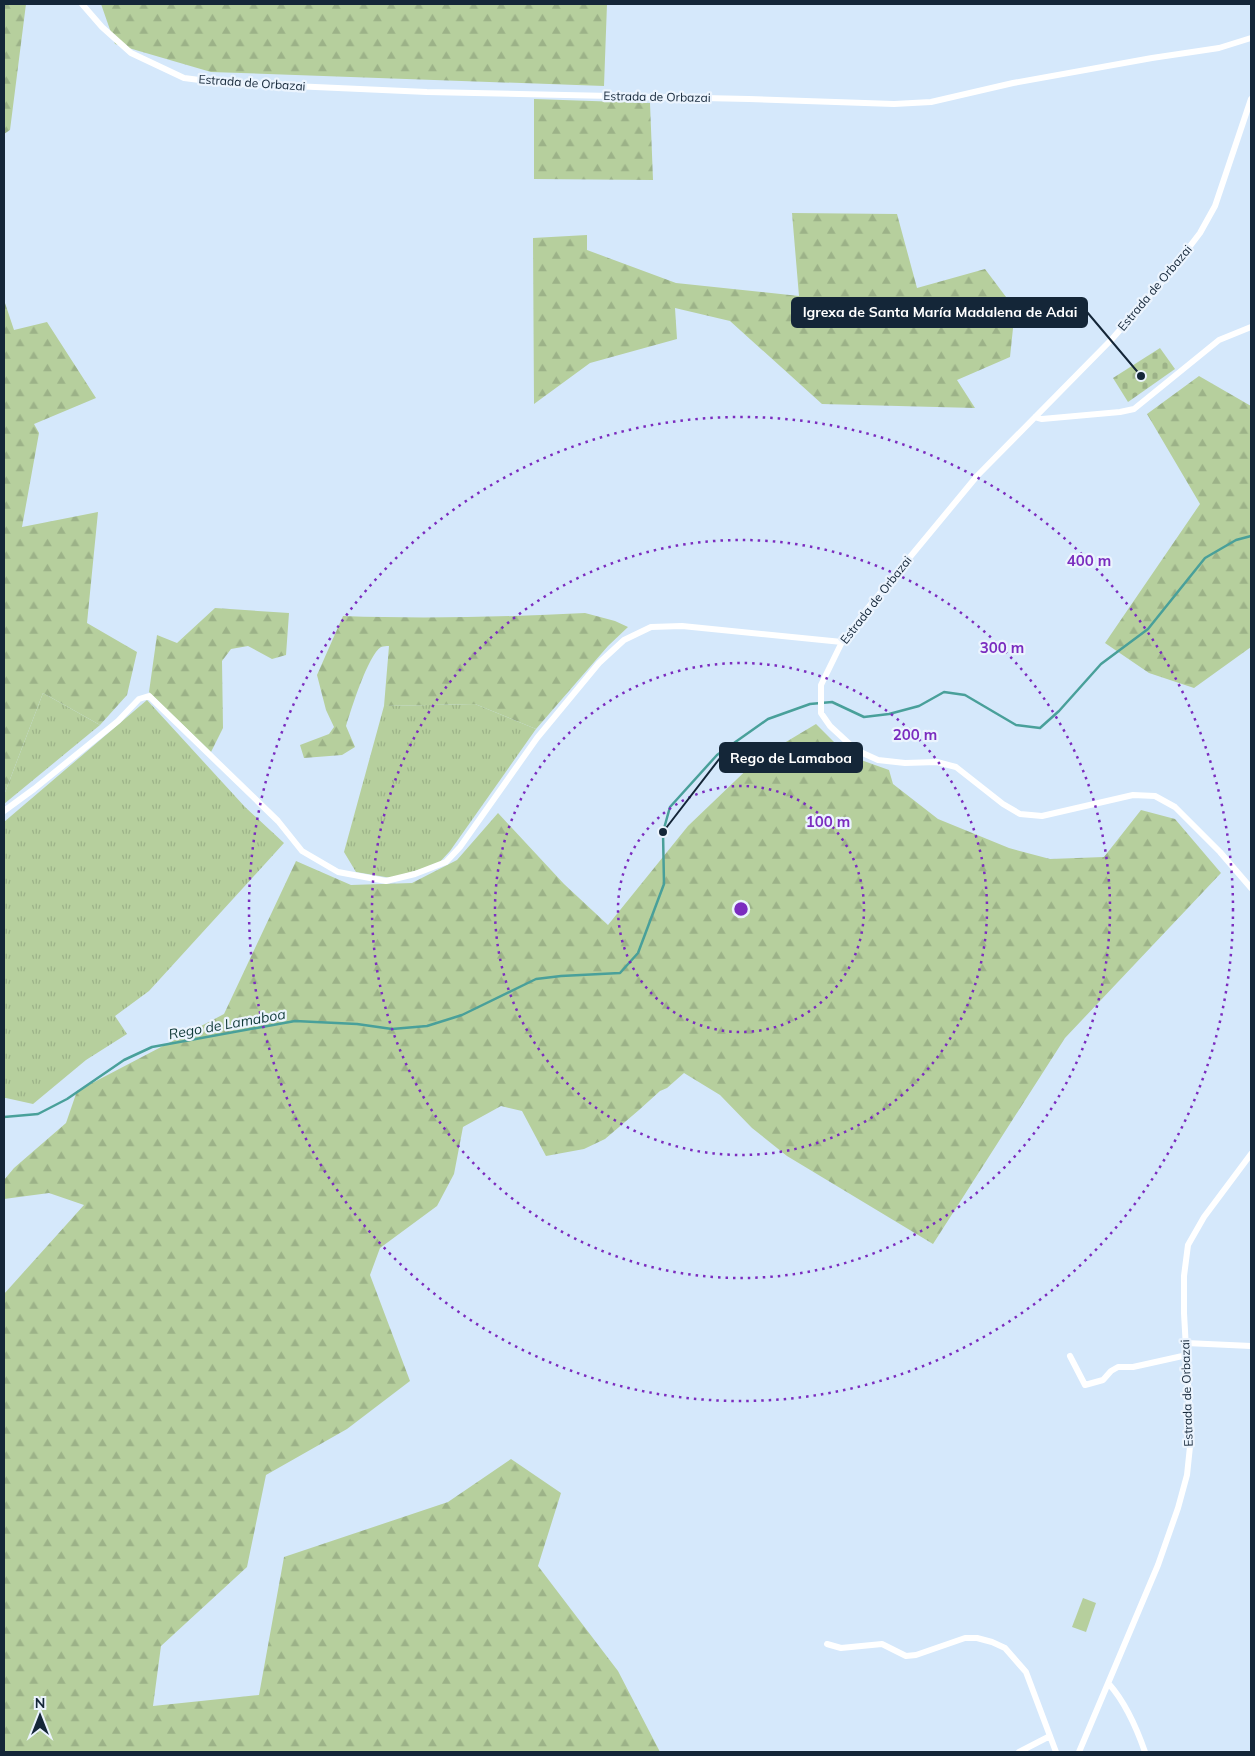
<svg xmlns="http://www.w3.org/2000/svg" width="1255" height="1756" font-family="Mulish,sans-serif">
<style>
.grass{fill:url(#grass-tufts)}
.forest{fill:url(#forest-firs)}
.cemetery{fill:url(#cemetery-stones)}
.pitch{fill:#b6cf9d}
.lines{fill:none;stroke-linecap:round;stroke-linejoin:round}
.stream{stroke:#49a09a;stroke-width:2.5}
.minor{stroke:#fff;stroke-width:6}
.ring{fill:none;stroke:#7b2cbf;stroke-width:2.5;stroke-dasharray:2.5 5}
.labels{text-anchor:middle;stroke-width:4.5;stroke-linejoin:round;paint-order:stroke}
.street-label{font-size:12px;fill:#142638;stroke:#ebf4fe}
.water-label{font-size:14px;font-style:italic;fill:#0f3937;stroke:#ebf4fe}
.centre{fill:#7b2cbf;stroke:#ebf4fe;stroke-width:2.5}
.ring-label{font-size:15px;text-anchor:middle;font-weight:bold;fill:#7b2cbf;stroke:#ebf4fe;stroke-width:4.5;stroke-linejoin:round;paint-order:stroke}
.leader{fill:none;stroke:#142638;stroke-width:2}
.callout-dot{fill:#142638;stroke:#ebf4fe;stroke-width:2}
.callout{fill:#142638;stroke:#142638;stroke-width:2}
.callout-label{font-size:14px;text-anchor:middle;font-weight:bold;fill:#fff}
</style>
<defs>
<pattern id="grass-tufts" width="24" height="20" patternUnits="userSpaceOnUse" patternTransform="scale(1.25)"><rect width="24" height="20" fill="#b6cf9d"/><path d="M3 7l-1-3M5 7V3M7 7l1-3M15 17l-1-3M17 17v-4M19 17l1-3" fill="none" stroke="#9cb288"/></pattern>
<pattern id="forest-firs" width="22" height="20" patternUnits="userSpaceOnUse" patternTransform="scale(1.25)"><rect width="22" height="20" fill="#b6cf9d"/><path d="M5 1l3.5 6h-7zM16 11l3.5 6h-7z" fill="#9cb288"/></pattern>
<pattern id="cemetery-stones" width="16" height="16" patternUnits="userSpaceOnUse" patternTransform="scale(1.25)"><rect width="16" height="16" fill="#b6cf9d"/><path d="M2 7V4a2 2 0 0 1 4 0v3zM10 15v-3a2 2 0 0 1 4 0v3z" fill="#9cb288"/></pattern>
</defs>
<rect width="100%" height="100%" fill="#d5e8fb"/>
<path class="grass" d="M43,693l57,32 -96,79v-9z
M147,700l98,107 39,36 -135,148 -34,25 12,18 -41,26 -53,44 -27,-6h-2v-276z
M475,704l61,25 -86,122 -12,13 -47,14 -35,-6 -12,-20 40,-146z"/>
<path class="forest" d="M4,4h22l-16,126 -6,4z
M101,4h506l-3,82 -393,-14 -96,-28z
M534,99l116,4 3,77 -119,-1z
M792,213l105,1 20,74 68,-19 30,40 -5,48 -53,23 18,28 -153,-4 -92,-83 -55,-13 2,31 -87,24 -56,41 -1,-166 54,-3v15l89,33 123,13z
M4,300l10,30 33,-8 49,76 -62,26 5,9 -17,94 76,-15 -11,111 50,29 -10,43 -27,30 -57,-32 -39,102z
M1199,376l52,30v241l-57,41 -45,-15 -44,-30 95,-139 -53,-90z
M215,608l74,5 -3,42 -14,4 -24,-13 -17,3 -9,12 1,67 -12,24 -62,-60 8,-57 20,8z
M585,613l30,8 13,6 -20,19 -72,83 -61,-25 -91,2 5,-60c-3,0 -5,0 -8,1 -13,8 -30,63 -35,79l9,21 -13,8 -38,3 -4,-13 29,-11 5,-7 -8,-17 -9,-35 26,-59c81,3 162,1 242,-3z
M816,724l31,31 42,15 4,14 45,35 71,29 41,11 54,-2 37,-47 34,9 46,54 -156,165 -132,206 -146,-88 -35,-28 -32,-33 -36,-22 -17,15 -7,3 -21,19 -34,29 -21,10 -38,7 -24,-45 -21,-5 -38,21 -9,47 -17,32 -57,42 -10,27 40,106 -63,48 -81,46 -19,92 -86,79 -8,60 106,-11 25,-138 164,-55 63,-43 50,34 -23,73 80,105 42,81h-656v-458l80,-89 -35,-12 -45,6v-19l10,-12 52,-45 11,-32 147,-77 72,-153 55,24 61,-2 45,-23 41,-47 66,71 44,41 80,-99 71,-68z"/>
<path class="cemetery" d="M1160,348l15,21 -47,33 -15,-24z"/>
<path class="pitch" d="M1083,1598l13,5 -10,29 -14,-5z"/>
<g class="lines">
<path class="stream" d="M4,1117l34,-3 29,-15 57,-39 28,-13 143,-26 62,3 35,5 35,-3 35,-11 74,-36 25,-3 59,-3 18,-20 26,-69 -1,-52 7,-25 47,-52 51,-36 42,-15 22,-2 32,15 25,-3 30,-8 25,-14 21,3 51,30 24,3 19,-17 42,-47 47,-35 57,-71 31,-18 15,-4"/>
<path class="minor" d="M82,4l20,23 29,26 53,25 39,5 204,9 322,7 145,5 37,-2 82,-19 139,-25 67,-10 32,-10
M1251,99l-36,107 -15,27 -32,42 -56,64 -135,137 -110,133 -25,33 -21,43v28l9,13 26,24 22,10 27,3 32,-1 19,5 47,37 17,10 22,2 91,-21 22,1 20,11 45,45 31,36
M1035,417l7,2 78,-7 14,-3 85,-69 32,-13
M4,811l30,-22 84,-68 21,-22 10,-3 129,125 24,30 36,21 48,9 29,-7 31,-12 14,-15 77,-109 62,-75 25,-23 27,-13 31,-1 160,16
M1186,1343l65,3
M1070,1356l15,29 18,-5 8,-9 7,-4h15l54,-12
M827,1644l14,4 41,-4 24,12 10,-1 49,-17h12l15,4 13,6 21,24 30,80
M1109,1684c16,18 28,45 36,68
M1019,1752l31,-16
M1079,1752l79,-187 20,-57 9,-33 4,-38 -7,-124v-37l4,-31 16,-28 47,-63"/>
</g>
<g class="ring">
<circle cx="741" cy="909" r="123"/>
<circle cx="741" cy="909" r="246"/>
<circle cx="741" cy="909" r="369"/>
<circle cx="741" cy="909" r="492"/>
</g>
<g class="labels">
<g class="street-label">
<text transform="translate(252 83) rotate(4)" y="4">Estrada de Orbazai</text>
<text transform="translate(657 97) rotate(1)" y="4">Estrada de Orbazai</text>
<text transform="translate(1155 288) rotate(-50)" y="4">Estrada de Orbazai</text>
<text transform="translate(876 600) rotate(-52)" y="4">Estrada de Orbazai</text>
<text transform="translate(1187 1393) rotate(-92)" y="4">Estrada de Orbazai</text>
</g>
<g class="water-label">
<text transform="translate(227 1024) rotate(-10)" y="5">Rego de Lamaboa</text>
</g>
</g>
<circle cx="741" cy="909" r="8" class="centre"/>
<g class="ring-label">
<text x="1089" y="566">400 m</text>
<text x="1002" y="653">300 m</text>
<text x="915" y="740">200 m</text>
<text x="828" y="827">100 m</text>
</g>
<path class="leader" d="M1141 376L1087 312M663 832L720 758"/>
<g class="callout-dot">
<circle cx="1141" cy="376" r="5"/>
<circle cx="663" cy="832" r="5"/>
</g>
<g class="callout">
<rect x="792" y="298" width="295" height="29" rx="5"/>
<rect x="720" y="743" width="142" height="29" rx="5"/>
</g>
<g class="callout-label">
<text x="940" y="317">Igrexa de Santa María Madalena de Adai</text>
<text x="791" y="763">Rego de Lamaboa</text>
</g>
<rect width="1255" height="1756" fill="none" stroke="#142638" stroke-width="10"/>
<g transform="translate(40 1716)" stroke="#ebf4fe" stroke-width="4" paint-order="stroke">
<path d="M0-4L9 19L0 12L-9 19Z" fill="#142638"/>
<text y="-8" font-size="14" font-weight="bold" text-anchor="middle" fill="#142638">N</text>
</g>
</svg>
